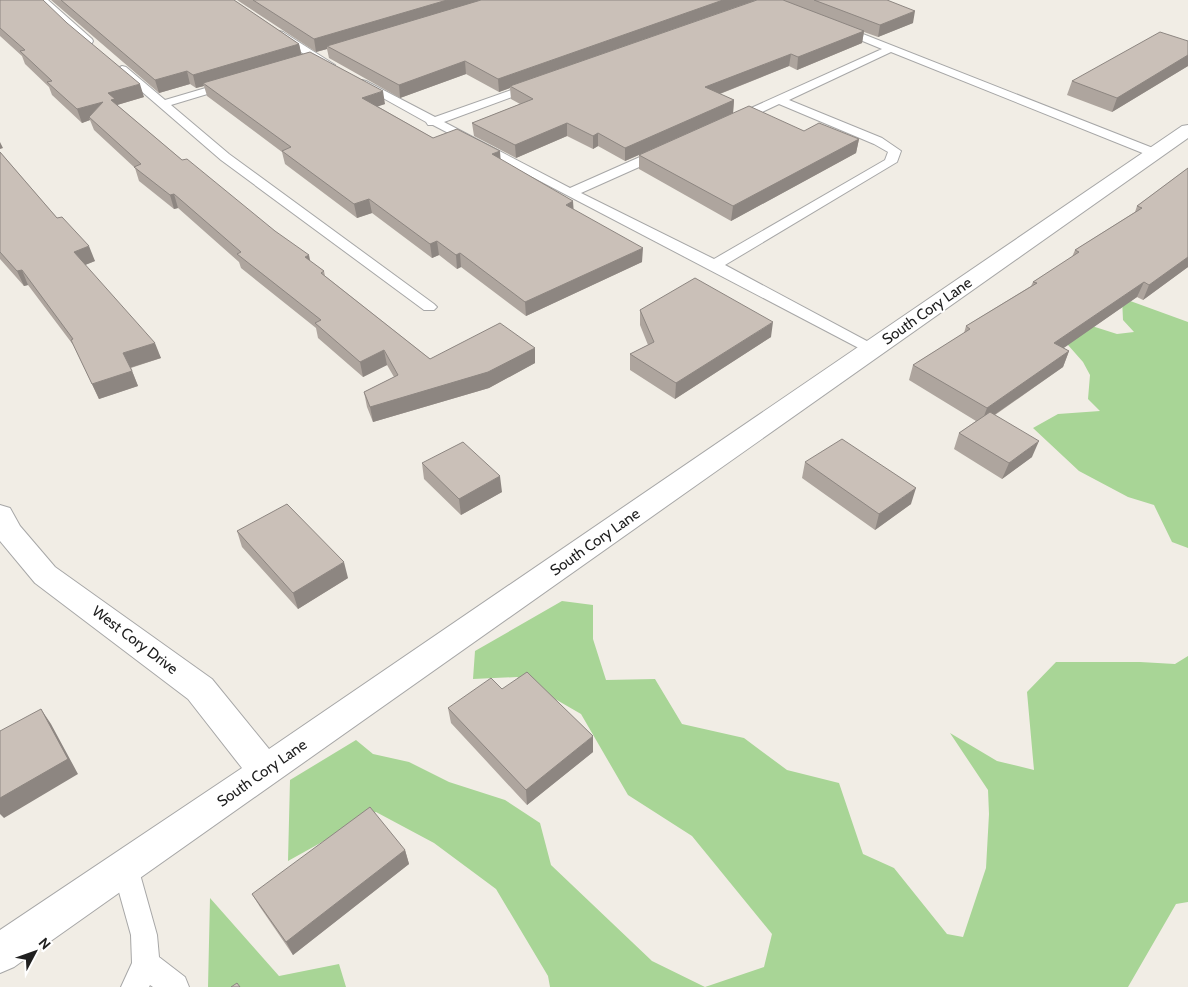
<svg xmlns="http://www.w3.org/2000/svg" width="1188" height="987" font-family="Cabin,sans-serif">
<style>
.forest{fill:#a8d596}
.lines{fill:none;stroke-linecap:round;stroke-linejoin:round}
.service-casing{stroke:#a7a7a7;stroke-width:2}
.minor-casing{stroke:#a7a7a7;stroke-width:2}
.service{fill:#fff;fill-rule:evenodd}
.minor{fill:#fff;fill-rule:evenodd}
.wall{fill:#aea59e}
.shaded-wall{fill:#8d8681}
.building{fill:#cac0b8;stroke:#8d8681}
.labels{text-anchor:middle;stroke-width:4;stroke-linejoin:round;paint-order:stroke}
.street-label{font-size:15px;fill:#202020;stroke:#fff}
</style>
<rect width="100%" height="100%" fill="#f1ede5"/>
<path class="forest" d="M1122,298l66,24v226l-16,-6 -18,-37 -26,-8 -49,-26 -46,-43 25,-14 42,-3 -12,-12 2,-24 -7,-13 -15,-17 -17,-32 66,21 17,-2 -11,-12z
M562,601l31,4v34l13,41 49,-1 27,45 62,14 43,32 52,13 24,71 31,14 53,66 16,3 23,-69 3,-54 -1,-24 -38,-57 47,28 37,9 -7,-78 29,-30h84l35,2 13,-8v246l-12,2 -48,83h-578l-2,-11 -52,-87 -62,-46 -58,-31 -88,49 2,-81 66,-40 17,14 36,8 40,20 56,18 35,23 11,42 101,96 53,26 59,-20 8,-33 -80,-98 -64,-41 -47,-81 -64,-37 -44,2 2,-28z
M210,898l69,78 60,-12 7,23h-138z"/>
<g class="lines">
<defs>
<path id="service" d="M37,0h11l44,39 1,2 -1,2h-8z
M840,25l318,125 2,3 -6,4 -4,-1 -259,-104 -102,48 93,38 19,13 -4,11 -172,103 153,82 2,3 -2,3 -6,2 -439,-230h-5l-2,-3 -70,-39 6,-3 4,1 69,36 96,-34h8l2,2 -2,2 -95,35 126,66 88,-39h8l2,3 -2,3 -85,38 133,66 171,-99 3,-8 -14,-8 -95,-40 -40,19 -4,1 -6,-4 2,-3 151,-68 -46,-19 -1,-2z
M279,31l4,1 52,33 -6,3 -4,-1 -50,-31 -1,-2z
M122,66l4,1 39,33 61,-18h8l2,2 -2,2 -63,19 58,49 205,150 3,3 -3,3h-10l-203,-150 -103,-89 -2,-2z
M125,855l9,3 4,9 19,68 2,22 26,20 4,10h-36l-3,-2 -1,2h-28l11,-24 -1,-28 -19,-68 4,-9z"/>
<path id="minor" d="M1188,125v13l-1174,829 -14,6v-43l242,-162 -54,-69 -153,-116 -35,-42v-36l10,3 10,18 35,41 157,112 57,70 913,-623z"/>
</defs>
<use href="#service" class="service-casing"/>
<use href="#minor" class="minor-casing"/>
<use href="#service" class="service"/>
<use href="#minor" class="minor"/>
</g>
<path class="wall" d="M0,0l144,97 -27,8 65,55 128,101 14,10 1,5 105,83 105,4 -46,25 -116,34 -6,-15 -3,-15 30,-15 -7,-12 -24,12 -45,-39 -2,-10 -75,-60 -2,-6 -61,-54 -4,1 -35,-28 -4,-13 -41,-38 -4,-10 -8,3 -30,-28 -3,-8 -24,-23 -3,-8 -22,-20z
M51,0h183l65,44 2,10 84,50 -8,2 56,32 68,22 72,49 69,53 -116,54 -65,-49 -4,2 -18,-14 -7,3 -60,-45 -15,5 -72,-54 -3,-12 -75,-56 -3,-10 -8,2 -6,-4 -31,9z
M237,0h650l26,23 -35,14 -14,-5 -2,11 -65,27 -8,-4 -69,28 14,6 -1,13 71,18 55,8 -3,14 -125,68 -92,-52v-14l-14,6 -27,-15 -5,3 -26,-13 -51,22 -42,-22 -2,-13 48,-19 -9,-5 -1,-11 -11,4 -33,-18 -66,24 -71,-40 -2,-9 -11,3z
M1188,41v25l-76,46 -45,-17 5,-14z
M0,152l57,66 38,43 -10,4 76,93 -30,10 7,18 -39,13 -25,-53 -46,-61 -4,1 -24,-27z
M1188,168v99l-45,33 -6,-3 -74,51 6,3 -6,16 -68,48 37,42 -30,22 -48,-30 5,-16 17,-12 -67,-41 4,-15 51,-32 2,-7 65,-40 2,-4 39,-25 3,-7 60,-38 2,-6z
M640,310l131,27 -96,62 -45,-29v-16l18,-9 -8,-20z
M805,462l106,42 -36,26 -73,-52z
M422,463l80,29 -41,23 -37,-36z
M237,531l111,47 -50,31 -56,-62z
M502,689l91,63 -66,53 -76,-82 -3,-15z
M405,850l4,14 -116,91 -33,-48 -8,-13z"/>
<path class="shaded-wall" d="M447,0h41l-161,46v3l-11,3 -2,-13z
M723,0h33l-246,86v2l-11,4 -1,-13z
M915,11l-2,12 -35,14 2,-12z
M864,31l-2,12 -65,27 1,-13z
M299,44l3,12 -99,27 1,3 -8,2 -3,-13z
M791,54l-2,12 -85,34 1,-13z
M1188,55v11l-76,46 5,-14z
M465,61l1,13 -66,24 -1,-13z
M187,71l3,13 -31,9 -4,-13z
M140,84l4,13 -27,8 -1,8 -8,-20z
M383,91l2,13 -20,7 -3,-13z
M734,100l-1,13 -108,48v-13z
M103,102l-14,15 1,3 -8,3 -5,-14z
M567,123v13l-51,22 -1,-13z
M598,133v13l-5,3v-13z
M859,139l-3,14 -125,68 2,-15z
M0,142l3,6 -3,1z
M500,151l1,13 -9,-10z
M174,194l4,14 -4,1 -4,-14z
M369,199l3,14 -15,5 -3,-14z
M573,201l1,14 -8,-10z
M437,241l2,14 -7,3 -2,-14z
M89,246l6,15 -15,6 -6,-15z
M643,248l-1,14 -116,54 -1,-14z
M460,253l1,14 -4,2 -1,-14z
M309,255l3,15 -7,-13z
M1188,257v10l-45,33 6,-15z
M22,270l6,15 -4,1 -7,-15z
M1144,282l-7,15 -89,62 6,-16z
M773,322l-2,15 -96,62 1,-16z
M155,343l6,15 -32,10 -6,-15z
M535,348v15l-46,25 -116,34 -3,-15z
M384,350l3,15 -24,12 -3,-15z
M1069,351l-6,16 -82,57 6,-16z
M132,371l6,15 -39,13 -7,-15z
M1039,441l-7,16 -30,22 7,-16z
M500,476l2,16 -41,23 -2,-16z
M916,488l-5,16 -36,26 4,-16z
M344,562l4,16 -50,31 -5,-16z
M41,709l10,15 27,50 -74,44 -4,-4v-16z
M593,736v16l-66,53 -1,-15z
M405,850l4,14 -116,91 -7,-13z"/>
<path class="building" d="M0,0h43l24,23 73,61 -32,9 7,6 -4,1 71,60 5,-1 88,72 34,24 -4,2 19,14 -3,2 109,86 70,-36 35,25 -47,24 -118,35 -6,-15 34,-17 -14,-25 -24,12 -45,-39 6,-3 -84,-66 4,-2 -67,-58 -4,1 -36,-28 7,-3 -52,-47 14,-15 -26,7 -30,-27 5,-1 -32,-30 5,-1 -25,-22z
M61,0h173l65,44 -106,31 -6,-4 -32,9z
M253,0h194l-133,39z
M481,0h242l-225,79 -33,-18 -66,24 -72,-39z
M757,0h26l81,31 -66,26 -7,-3 -86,33 29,13 -109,48 -27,-15 -5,3 -26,-13 -52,22 -43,-22 61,-24 -23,-13z
M814,0h73l28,11 -35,14z
M1160,32l28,9v14l-71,43 -45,-17z
M310,52l73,39 -21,7 71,40 24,-9 43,22 -8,3 81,47 -7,4 77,43 -118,54 -65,-49 -4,2 -19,-14 -7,3 -61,-45 -15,5 -72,-53 9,-4 -88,-64z
M749,106l55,25 15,-8 40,16 -126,67 -94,-51z
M0,152l57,66 5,-1 27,29 -15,6 81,91 -32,10 9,18 -40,13 -21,-44 2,-1 -51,-69 -5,1 -17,-19z
M1188,168v89l-39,28 -5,-3 -90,61 15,8 -82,57 -74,-43 57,-36 -4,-3 71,-43 -4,-1 46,-30 -4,-2 67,-42 -5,-2z
M695,278l78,44 -97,61 -46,-29 24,-12 -14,-32z
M990,412l49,29 -30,22 -50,-30z
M842,439l74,49 -37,26 -74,-52z
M463,442l37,34 -41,23 -37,-36z
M287,504l57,58 -51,31 -56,-62z
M527,672l66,64 -67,54 -78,-82 43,-30 11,11z
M41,709l27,50 -68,39v-67z
M370,807l35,43 -119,92 -34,-48z
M237,983l3,4h-9z"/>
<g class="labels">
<g class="street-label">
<text transform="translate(927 311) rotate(-35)" y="5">South Cory Lane</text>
<text transform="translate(595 542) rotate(-35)" y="5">South Cory Lane</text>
<text transform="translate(135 640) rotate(37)" y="5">West Cory Drive</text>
<text transform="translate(262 773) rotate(-35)" y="5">South Cory Lane</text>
</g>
</g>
<g transform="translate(35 952) rotate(49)" stroke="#ffffff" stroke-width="4" paint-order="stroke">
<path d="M0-4L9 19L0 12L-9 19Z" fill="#202020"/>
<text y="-8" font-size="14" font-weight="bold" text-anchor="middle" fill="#202020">N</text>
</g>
</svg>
